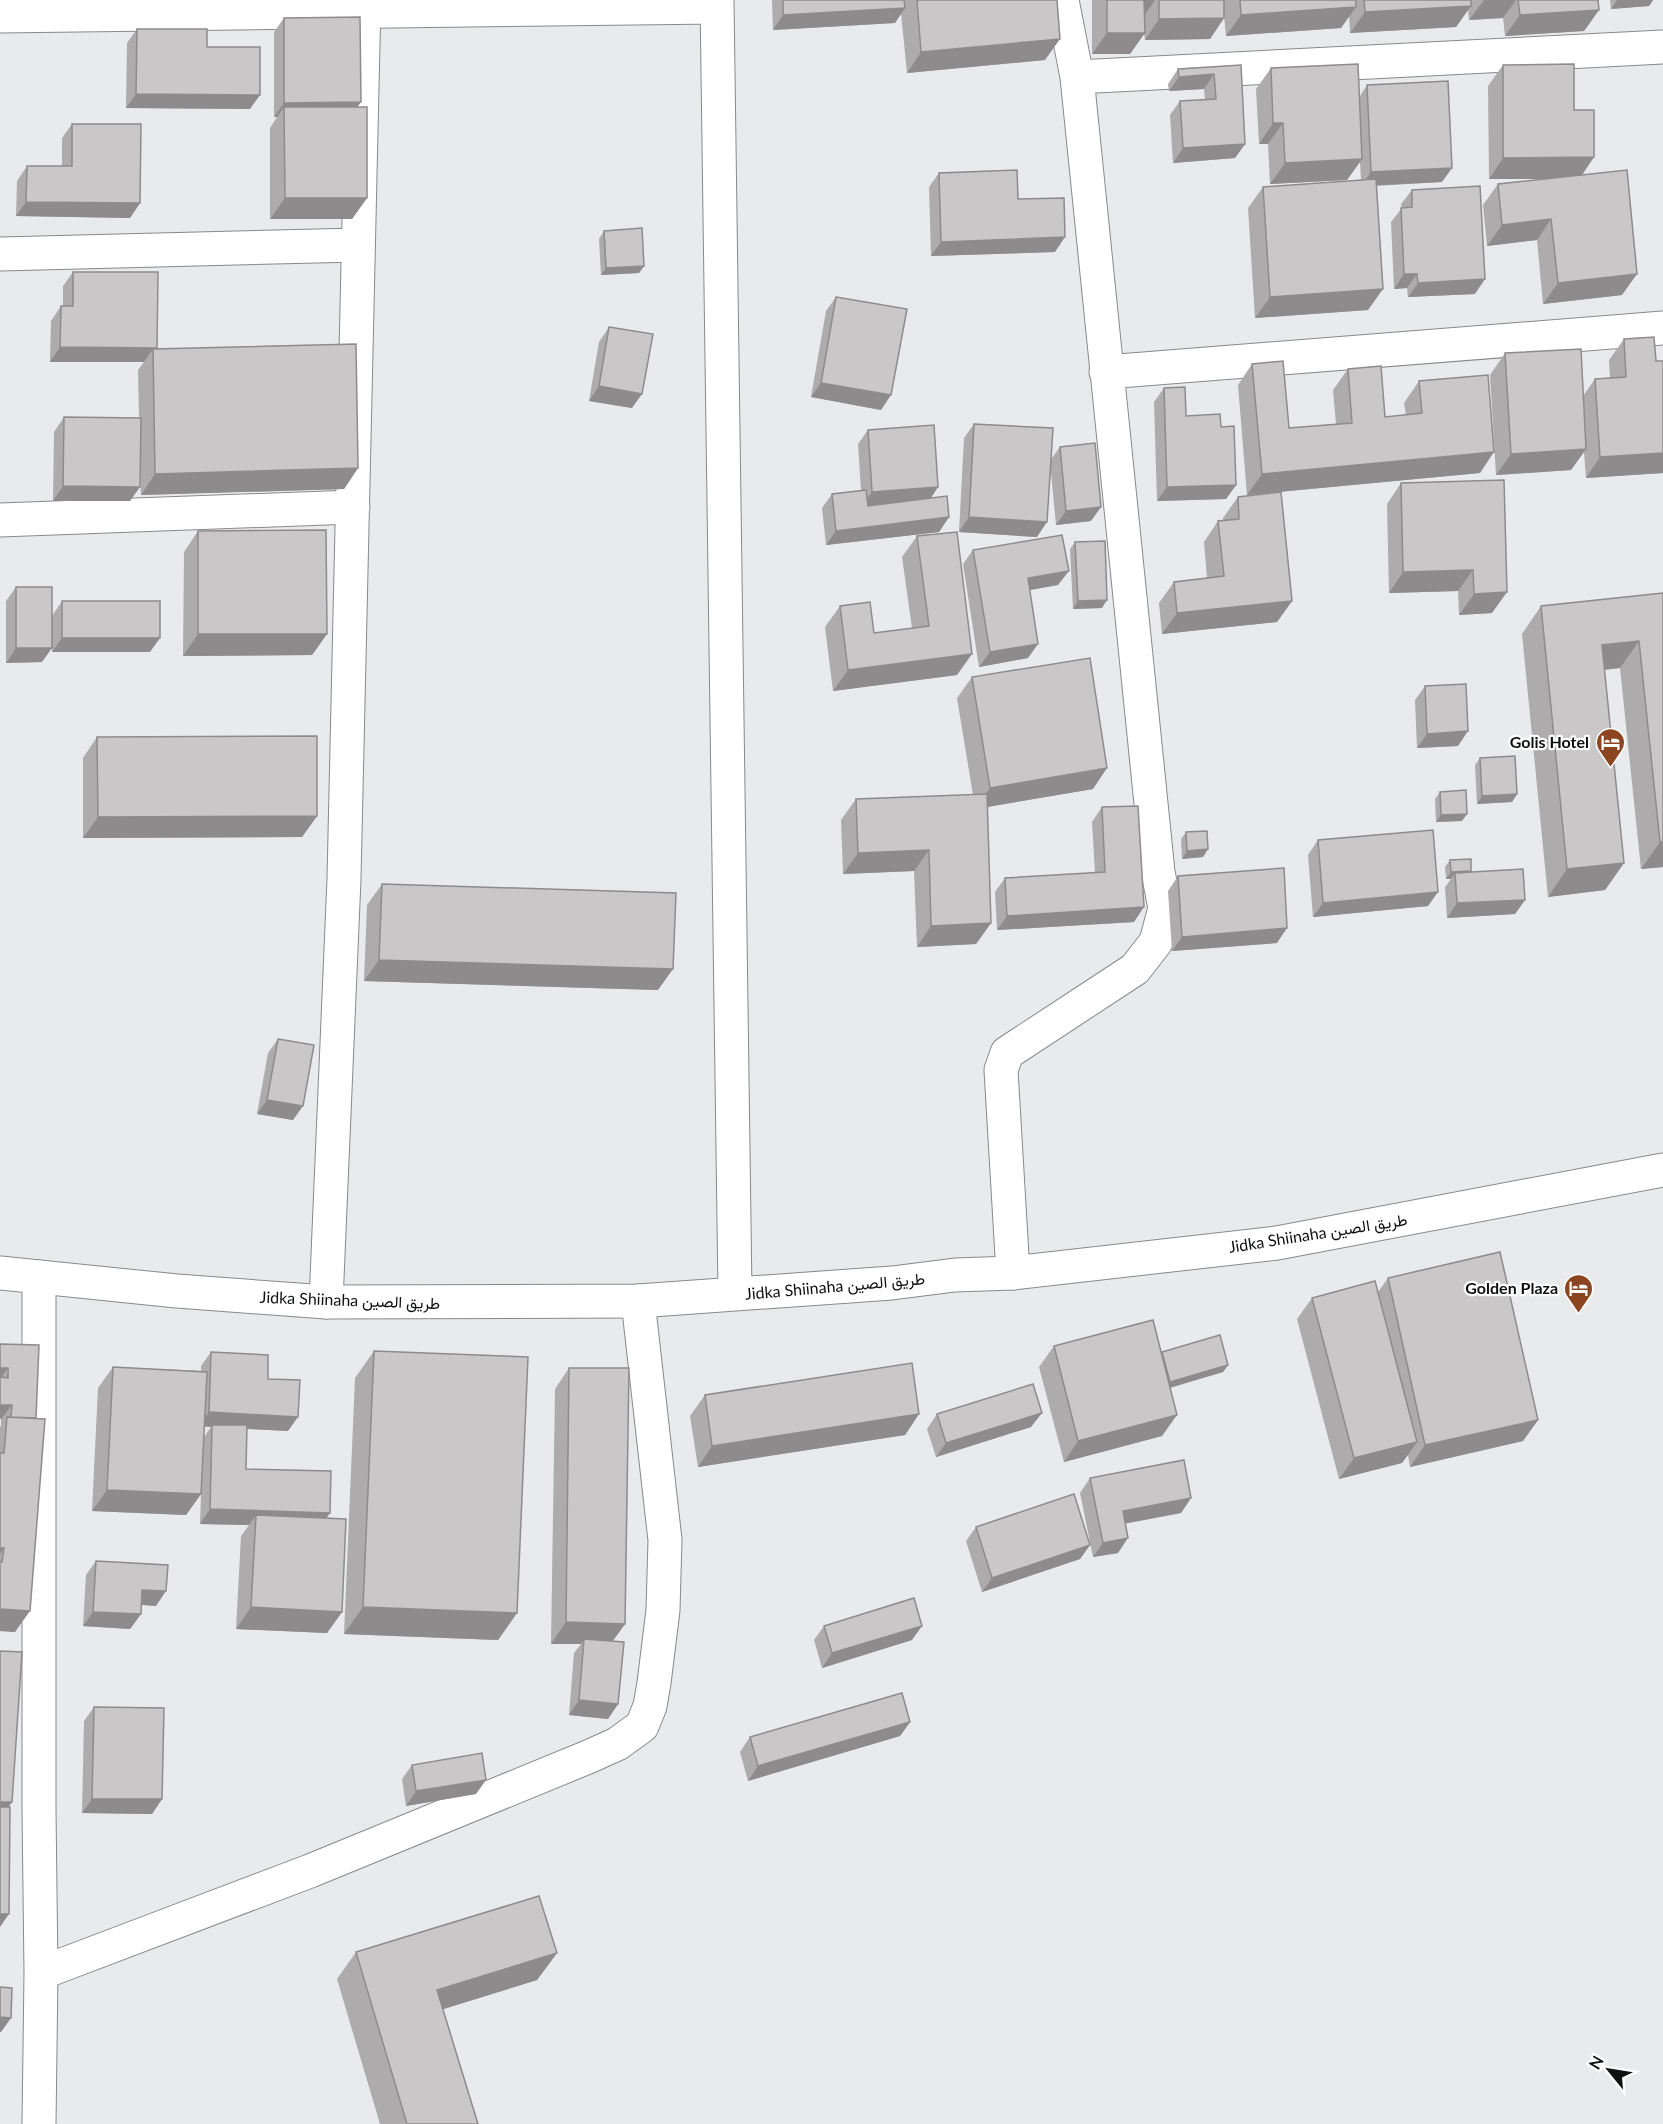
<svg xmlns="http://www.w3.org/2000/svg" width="1663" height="2124" font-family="Lato,Vazirmatn,sans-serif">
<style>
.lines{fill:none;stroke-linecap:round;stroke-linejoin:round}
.minor-casing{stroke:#88898b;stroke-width:35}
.major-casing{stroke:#88898b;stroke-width:35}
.minor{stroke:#fff;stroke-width:33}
.major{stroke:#fff;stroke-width:33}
.wall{fill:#adabac;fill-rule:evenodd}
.shaded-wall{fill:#8d8b8c}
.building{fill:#c9c7c8;stroke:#8d8b8c;stroke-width:1.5}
.labels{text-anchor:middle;stroke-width:4.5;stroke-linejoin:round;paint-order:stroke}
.poi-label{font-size:16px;font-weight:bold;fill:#0f1010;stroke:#fff;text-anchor:end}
.street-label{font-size:16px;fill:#0f1010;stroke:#fff}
</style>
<rect width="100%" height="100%" fill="#e8eaec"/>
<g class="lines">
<defs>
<path id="minor" d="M717,0l18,1293
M0,16l717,-9
M1077,77l586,-30
M0,254l358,-9
M1106,372l557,-44
M0,520l353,-13
M1013,1273l-12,-203 6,-17 128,-84 21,-27 9,-34 -7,-36 -81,-795 -15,-77
M39,1277v532l2,164 -2,151
M326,1302l18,-423 20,-879
M41,1973l269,-102 278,-114 29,-13 25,-18 8,-20 4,-23 9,-73 2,-70 -27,-239"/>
<path id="major" d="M0,1273l177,18 149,11 312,-1 254,-18 63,-8 58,-2 264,-30 386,-73"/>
</defs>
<use href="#minor" class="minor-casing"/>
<use href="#major" class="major-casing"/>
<use href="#minor" class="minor"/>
<use href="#major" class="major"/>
</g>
<path class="wall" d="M772,0h285l-12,60 -138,13 -6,-60 -6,10 -122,7z
M1092,0h506l1,10 -15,21 -79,5 -2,-18 -34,2 -1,-11 -12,18 -106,6 -1,-17 -8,12 -115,8 -2,-21v3l-14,21 -65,1 -1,-7 -14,21h-38z
M1610,0h43l-4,6 -38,3z
M284,18l73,89 10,91 -15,21h-82v-91l7,-11h-3v-85z
M137,29l70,18 43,62 -124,-1 1,-65z
M1241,65l4,79 -10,14 -62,5 -3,-48 10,-14 25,-1 -1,-11 -35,2 -1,-7 10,-15z
M1503,65l71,45 20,47 -12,18 40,120 -79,9 -6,-64 -50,6 -4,-41 15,-21 48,-5h-57l-1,-93z
M1271,68l89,28 7,-11 75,97 -66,4 -8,124 -113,8 -7,-110 15,-21 98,-7 -1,-18 -13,18 -77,4 -2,-40h-9l-3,-55z
M72,124l68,79 -10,15 -114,-2 1,-35 10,-15h35v-28z
M939,173l79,26 37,53 -124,4 -2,-69z
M1412,190l63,104 -67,3 -1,-9 -13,1 -3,-67 11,-14 -1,-4z
M604,231l40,35 -5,7 -38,2 -2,-36z
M73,272l84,77 201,119 -14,21 -203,6 -1,-21 -10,27h-77l1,-69 10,-15 75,1 -1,-48 6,-8h-94l1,-41 10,-15h2v-20z
M836,297l45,113 -70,-13 15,-86z
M609,327l23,81 -43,-7 10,-59z
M1624,339l39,134 -77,5 -2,-26 -13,18 -75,5 -6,-100 15,-22 78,43 12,-17 15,-1 -1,-18z
M1252,364l37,64 47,-4 -3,-34 15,-21 37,48 21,-2 -2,-12 15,-22 61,92 -233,22 -9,-110z
M1164,388l22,28 35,11 15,58 -10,14 -69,2 -3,-99z
M974,424l77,35 9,-12 31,74 -35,4 -5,-52 -14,64 -78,-5 5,-94z
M868,430l70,57 -7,11 18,19 -10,15 -113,13 -4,-37 10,-14 29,-4 -3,-46z
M1504,480l-12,133 -33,2 -1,-24 -69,2 -2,-89 14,-21z
M1238,497l54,104 -15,21 -115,12 -3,-31 15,-21 33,-4 -3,-36 14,-21 5,-1v-2z
M198,531l129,103 -15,21 -129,1 1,-104z
M917,536l40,139 -124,16 -8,-64 15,-21 34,27 38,-5 -10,-71z
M1075,542l27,66 -29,1 -3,-60z
M973,550l85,35 -28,5 -2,68 -49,9 -16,-103z
M16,587l26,75 -36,1v-62z
M1663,593v274l-22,2 -21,-201 -16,2 20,193 -19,27 -57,7 -26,-263 19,-28z
M62,601l88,51h-98v-36z
M972,677l121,112 -106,18 4,116 -15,21 -59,3 -3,-76 -71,3 -2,-54 15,-21 117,-4 -16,-97z
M1425,686l33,60 -41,2 -2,-48z
M97,737l220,79 -15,21 -219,1v-80z
M1480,758l37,36 -5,8 -35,2 -2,-39z
M1440,792l22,29 -26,1 -1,-23z
M1102,807l32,115 -137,8 -2,-38 10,-14 90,-5 -3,-51z
M1186,832l22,17 -5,8 -21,2 -1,-20z
M1318,840l110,66 -115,11 -5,-62z
M1450,860l20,12 55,28 -10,14 -68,4 -2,-31 6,-8h-5l-1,-12z
M1178,876l99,67 -105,8 -4,-60z
M382,884l276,106 -294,-9 3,-76z
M278,1039l15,81 -36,-6 11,-61z
M1388,1278l150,142 -15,21 -113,26 -2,-12 -6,8 -63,16 -42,-160 15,-21 66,-6z
M0,1344l39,1 -24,287 -15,-1v-204l1,-2v-6z
M1054,1346l108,7v-1l66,13 -5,7 -53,16 -8,48 -98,26 -25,-95z
M374,1351l143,262 -19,27 -154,-6 11,-256z
M211,1352l57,27 20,52 -41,-2 -1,40 84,44 -4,5 16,94 -15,21 -91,-4 5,-93 8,-11 -49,-1 1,-30 -15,21 -94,-4 6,-123 15,-21 88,4v-5zM204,1426l7,1 -7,10z
M569,1368l56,256 -13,17 6,63 -10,15 -39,-4 5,-62 7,-9h-30l4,-255z
M705,1395l214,19 -14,21 -207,32 -8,-51z
M937,1414l94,13 -95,30 -9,-28z
M1090,1478l101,20 -10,15 -56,10 -7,30 -25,4 -13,-64z
M976,1527l114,18 -10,14 -98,33 -16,-51z
M96,1561l60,45 -15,-1v9l-11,15 -47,-3 3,-51z
M824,1626l88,14 -90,28 -8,-28z
M94,1707l68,92 -10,15 -70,-1 2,-92z
M910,1722l-10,14 -152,45 -8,-29 10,-15z
M412,1765l64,29 -70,12 -4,-27z
M356,1952l201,1 -20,27 -94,29 35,115h-98l-43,-145z"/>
<path class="shaded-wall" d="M1140,0h15l-11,16z
M1484,0h32l-13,18 -34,2z
M1617,0h36l-4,6 -38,3z
M1471,6l-15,21 -106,6 15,-21z
M1356,7l-15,21 -115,8 15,-21z
M905,8l-10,15 -122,7 10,-15z
M1599,10l-15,21 -79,5 15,-21z
M1224,18l-14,21 -65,1 14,-21z
M1107,33h38l-15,21h-38z
M1060,39l-15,21 -138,13 14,-21z
M1214,74l-10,15 -35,2 10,-14z
M136,94l124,1 -10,14 -124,-1z
M361,102l-10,14 -67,-9 -7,10h-3l10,-14z
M1273,123h10l-15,21h-9z
M1245,144l-10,14 -62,5 10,-15z
M1594,157l-15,22h-90l14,-21z
M1362,159l-15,21 -77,4 15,-21z
M1452,168l-10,14 -81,4 10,-14z
M285,198h82l-15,21h-82z
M26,202l114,1 -10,15 -114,-2z
M1551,219l-14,21 -50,6 15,-21z
M1065,237l-10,15 -124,4 10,-14z
M644,266l-5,7 -38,2 5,-7z
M1404,274h13l-10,14 -13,1z
M1637,274l-15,21 -79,9 15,-21z
M1485,279l-10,15 -67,3 10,-14z
M1383,289l-15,21 -113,8 15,-21z
M60,347l97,1 -4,6v-5l-9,13h-94z
M821,383l70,12 -10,15 -70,-13z
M599,386l43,8 -10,14 -43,-7z
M1586,449l-15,21 -75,5 15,-21z
M1494,452l-14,21 -233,22 15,-21z
M1663,453v20l-77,5 14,-21z
M358,468l-14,21 -203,6 14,-21z
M1236,485l-10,14 -69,2 10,-14z
M63,486l77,1 -10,14h-77z
M938,487l-10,15 -66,4 10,-14z
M1101,507l-10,14 -35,4 10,-14z
M949,517l-10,15 -113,13 10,-14z
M969,517l78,5 -10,15 -78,-5z
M1473,570l-15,21 -69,2 14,-21z
M1069,571l-11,14 -40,7 10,-14z
M1507,592l-15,21 -33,2 15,-21z
M1107,600l-5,8 -29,1 5,-8z
M1292,601l-15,21 -115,12 15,-21z
M198,634h129l-15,21 -129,1z
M62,638h98l-10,14h-98z
M1639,641l-19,27 -38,4 20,-27z
M1038,644l-10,14 -49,9 11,-15z
M16,648h36l-10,14 -36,1z
M972,654l-15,21 -124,16 15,-21z
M1468,731l-10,15 -41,2 10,-14z
M1107,768l-14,21 -118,20 15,-21z
M1517,794l-5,8 -35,2 5,-8z
M1467,814l-5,7 -26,1 5,-7z
M317,816l-15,21 -219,1 15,-21z
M1660,842h3v25l-22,2z
M1208,849l-5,8 -21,2 5,-8z
M929,850l-15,21 -71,3 15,-21z
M1624,863l-19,27 -57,7 19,-28z
M1471,871l-5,7 -11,-5 -4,6h-5l5,-7z
M1438,892l-10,14 -115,11 10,-14z
M1525,900l-10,14 -68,4 10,-15z
M1144,907l-10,15 -137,8 10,-14z
M991,923l-15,21 -59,3 14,-21z
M1287,928l-10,15 -105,8 10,-14z
M379,960l294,9 -15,21 -294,-9z
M267,1100l36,6 -10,14 -36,-6z
M1228,1365l-5,7 -58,17 5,-7z
M0,1368h8l-8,11z
M0,1405h12l-11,14h-1z
M209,1412l89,5 -10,14 -76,-4v-2l-1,2 -12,-1z
M1042,1413l-11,14 -95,30 10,-14z
M919,1414l-14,21 -207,32 14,-21z
M1177,1415l-15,21 -98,26 14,-21z
M1538,1420l-15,21 -113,26 15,-22z
M1417,1442l-15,21 -63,16 15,-21z
M107,1490l94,4 -15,21 -94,-4z
M1191,1498l-10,15 -68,13 10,-15z
M210,1509l120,4 -10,14 -64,-12 -7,10 -49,-1z
M1128,1538l-10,15 -25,4 10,-14z
M1090,1545l-10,14 -98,33 10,-14z
M0,1548h4l-4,6z
M142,1590l24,1 -10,15 -24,-2z
M251,1607l91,5 -15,21 -91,-4z
M363,1607l154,6 -19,27 -154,-6z
M0,1609l30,2 -15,21 -15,-1z
M93,1612l48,2 -11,15 -47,-3z
M566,1622l59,2 -15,21 -26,-6 -3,5h-30z
M922,1626l-10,14 -90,28 10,-15z
M579,1700l39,4 -10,15 -39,-4z
M910,1722l-10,14 -152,45 10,-15z
M486,1780l-10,14 -70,12 10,-15z
M92,1799h70l-10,15 -70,-1z
M0,1802h12l-10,15h-2z
M0,1914h9l-9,13z
M557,1953l-20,27 -119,37 19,-27z
M0,2017l11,1 -10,14h-1z"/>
<path class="building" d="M783,0h121l1,8 -122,7z
M917,0h140l3,39 -139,13z
M1107,0h37l1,33h-38z
M1159,0h65v18l-65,1z
M1240,0h116v7l-115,8z
M1364,0h107v6l-106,6z
M1518,0h80l1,10 -79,5z
M360,17l1,85 -77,1v-85z
M137,29h70v18h53v48l-124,-1z
M1358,64l4,95 -77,4 -2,-40h-10l-2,-55z
M1574,64v46h20v47l-91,1v-93z
M1241,65l4,79 -62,4 -3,-47 36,-2 -2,-25 -35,3 -1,-8z
M1448,81l4,87 -81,4 -4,-87z
M284,107h83v91h-82z
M72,124h69l-1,79 -114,-1 1,-36h45z
M1017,170l1,29 46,-1 1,39 -124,5 -2,-69z
M1627,170l10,104 -79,9 -7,-64 -49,6 -4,-41z
M1376,179l7,110 -113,8 -7,-110z
M1480,186l5,93 -67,4 -1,-9h-13l-3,-66 11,-1v-17z
M642,228l2,38 -38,2 -2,-37z
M73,272h85l-1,76 -97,-1 1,-41h12z
M836,297l71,12 -16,86 -70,-12z
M609,327l44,7 -11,60 -43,-8z
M1654,337l2,24h7v92l-63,4 -5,-78 31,-2 -2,-38z
M356,344l2,124 -203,6 -2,-125z
M1581,349l5,100 -75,5 -6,-101z
M1283,361l6,67 63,-5 -4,-54 33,-3 4,51 37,-4 -3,-32 69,-6 6,77 -232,22 -10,-110z
M1185,387l1,29 34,-2 1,13 13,-1 2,59 -69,2 -3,-99z
M64,417l77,1 -1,69 -77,-1z
M974,424l79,4 -6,94 -78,-5z
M934,425l4,62 -66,5 -4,-62z
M1095,443l6,64 -35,4 -6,-64z
M1504,480l3,112 -33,2 -1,-24 -70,2 -2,-89z
M866,490l2,16 79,-10 2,21 -113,14 -4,-37z
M1281,492l11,109 -115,12 -3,-31 50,-6 -6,-55 21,-2 -1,-22z
M326,530l1,104h-129v-103z
M957,532l15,122 -124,16 -8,-64 30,-4 4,31 55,-7 -12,-90z
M1062,535l7,36 -41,7 10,66 -48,8 -17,-102z
M1105,541l2,59 -29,1 -3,-59z
M16,587h36v61h-36z
M1663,593v249h-3l-21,-201 -37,4 22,218 -57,6 -26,-263z
M62,601h98v37h-98z
M1090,658l17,110 -117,20 -18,-111z
M1466,684l2,47 -41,3 -2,-48z
M317,736v80l-219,1 -1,-80z
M1515,756l2,38 -35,2 -2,-38z
M1466,790l1,24 -26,1 -1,-23z
M987,794l4,129 -60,3 -2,-76 -71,3 -2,-54z
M1138,806l6,101 -137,9 -2,-38 100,-6 -3,-65z
M1433,830l5,62 -115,11 -5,-63z
M1207,831l1,18 -21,2 -1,-19z
M1471,859v12l-20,1 -1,-12z
M1284,868l3,60 -105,9 -4,-61z
M1523,869l2,31 -68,3 -2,-30z
M382,884l294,9 -3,76 -294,-9z
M278,1039l36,6 -11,61 -36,-6z
M1500,1252l38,168 -113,25 -37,-167z
M1375,1281l42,161 -63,16 -42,-160z
M1153,1320l24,95 -99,26 -24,-95z
M1220,1335l8,30 -58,17 -8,-30z
M0,1344l39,1 -3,73 -25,-1 1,-12h-12v-28l8,1v-10h-8z
M374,1351l154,6 -11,256 -154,-6z
M211,1352l57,3v24l32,1 -2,37 -89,-5z
M912,1363l7,51 -207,32 -7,-51z
M113,1367l94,5 -6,122 -94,-4z
M569,1368h60l-4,256 -59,-2z
M1033,1384l9,29 -96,30 -9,-29z
M7,1417l38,2 -15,192 -30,-2v-47h2l2,-14h-4v-95h4z
M212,1425h35l-1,44 85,2 -1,42 -120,-4z
M1184,1460l7,38 -68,13 5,27 -25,5 -13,-65z
M1074,1494l16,51 -98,33 -16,-51z
M256,1515l90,4 -4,93 -91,-5z
M96,1561l72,4 -2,26 -24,-1 -1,24 -48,-2z
M914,1598l8,28 -90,27 -8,-27z
M584,1639l40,3 -6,62 -39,-4z
M0,1651l22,1 -10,150h-12z
M902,1693l8,29 -152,44 -8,-29z
M94,1707l70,1 -2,91h-70z
M482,1753l4,27 -70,11 -4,-26z
M0,1807h10l-1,107h-9z
M539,1896l18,57 -120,37 41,134h-71l-51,-172z
M0,1987l12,1 -1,30 -11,-1z"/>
<defs>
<symbol id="hotel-pin" viewBox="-11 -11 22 30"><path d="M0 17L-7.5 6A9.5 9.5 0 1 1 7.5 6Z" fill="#8c4521" stroke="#fff"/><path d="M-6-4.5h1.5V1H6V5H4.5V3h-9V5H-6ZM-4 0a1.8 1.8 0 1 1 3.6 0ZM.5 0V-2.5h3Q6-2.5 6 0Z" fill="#fff"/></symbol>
</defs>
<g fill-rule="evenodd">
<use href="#hotel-pin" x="1594" y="726" width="33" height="45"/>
<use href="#hotel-pin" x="1562" y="1272" width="33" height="45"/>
</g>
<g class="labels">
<g class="poi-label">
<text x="1589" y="748">Golis Hotel</text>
<text x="1558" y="1294">Golden Plaza</text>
</g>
<g class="street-label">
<text transform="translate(1318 1233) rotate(-9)" y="6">Jidka Shiinaha طريق الصين</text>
<text transform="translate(835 1286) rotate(-5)" y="6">Jidka Shiinaha طريق الصين</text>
<text transform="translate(350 1300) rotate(2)" y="6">Jidka Shiinaha طريق الصين</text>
</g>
</g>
<g transform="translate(1609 2070) rotate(300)" stroke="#ffffff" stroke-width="4.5" paint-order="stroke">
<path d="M0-4.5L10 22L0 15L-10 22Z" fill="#0f1010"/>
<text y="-9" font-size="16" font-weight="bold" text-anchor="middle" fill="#0f1010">N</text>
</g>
</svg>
